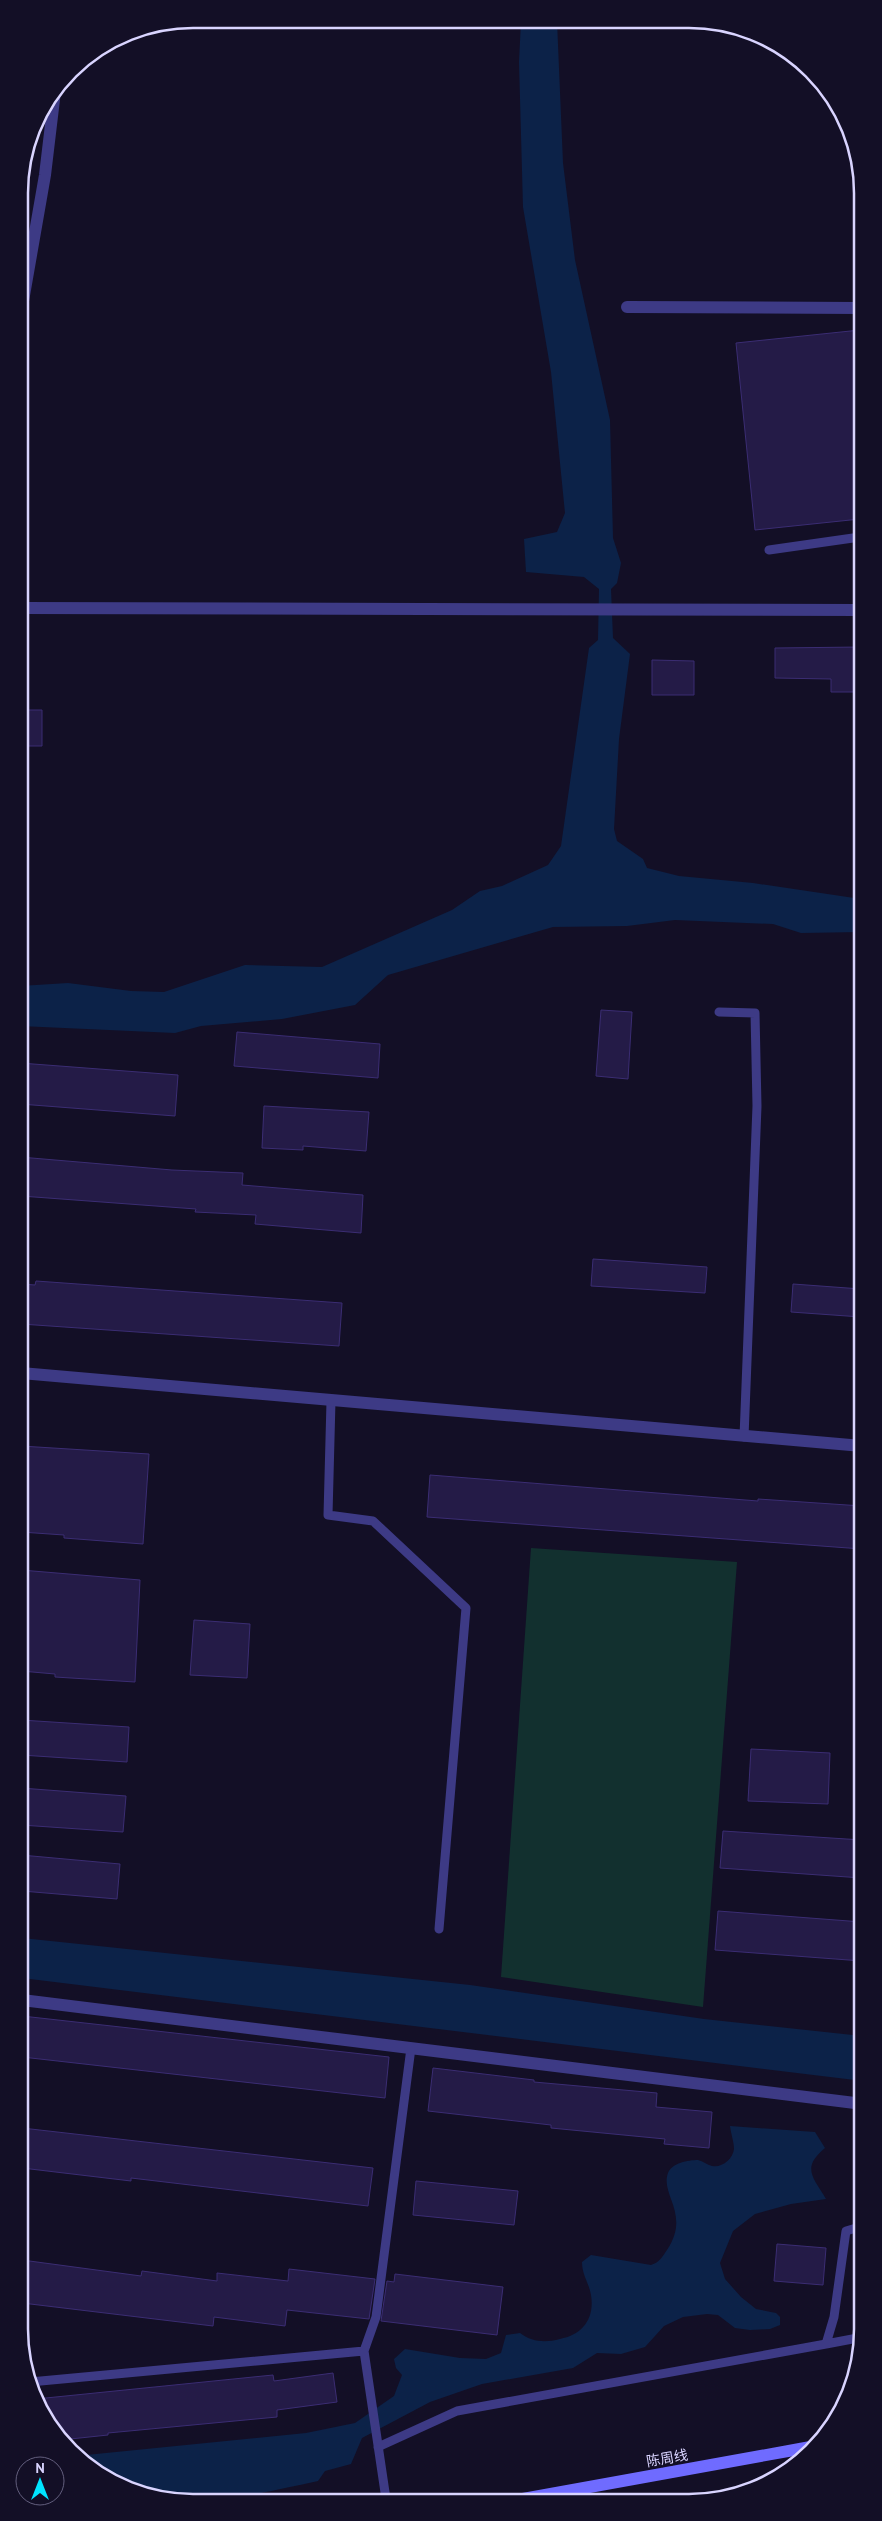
<svg xmlns="http://www.w3.org/2000/svg" width="882" height="2521" font-family="'PT Sans','Noto Sans SC',sans-serif">
<style>
.green{fill:#12302f}
.water{fill:#0c2248}
.building{fill:#241b47;stroke:#3b2d73}
.lines{fill:none;stroke-linecap:round;stroke-linejoin:round}
.service{stroke:#3d3a85;stroke-width:9}
.minor{stroke:#3d3a85;stroke-width:12}
.tertiary{stroke:#3d3a85;stroke-width:12}
.secondary{stroke:#6f6bff;stroke-width:12}
.labels{text-anchor:middle;stroke-width:4;stroke-linejoin:round;paint-order:stroke}
.street-label{font-size:14px;fill:#d9d4ff;stroke:#130f26}
.rim{fill:none;stroke:#d9d4ff;stroke-width:2.5}
</style>
<rect width="100%" height="100%" fill="#130f26"/>
<path class="green" d="M531,1548l206,14 -34,445 -202,-30z"/>
<path class="water" d="M521,21h36l6,142 12,97 35,160 3,118 8,25 -4,20 -6,6 2,49 17,16 -11,85 -5,90 3,12 26,18 4,9 32,8 74,7 108,16v33l-60,1 -28,-9 -98,-4 -48,6 -74,1 -165,48 -33,30 -73,14 -81,7 -26,7 -155,-7v-40l48,-3 63,8 33,1 81,-27 77,2 130,-57 28,-19 22,-5 46,-21 13,-19 28,-198 9,-8 1,-51 -15,-12 -58,-5 -2,-33 33,-7 8,-19 -14,-141 -28,-165 -4,-145z
M22,1938l448,47 234,34 158,17 1,45 -841,-103z
M730,2126l85,6 10,16c-24,20 -12,29 1,51l-35,5 -36,10 -22,17 -13,32 5,16 16,18 15,12 20,4 4,4v8l-10,4 -20,1 -15,-2 -17,-13 -11,-1 -24,3 -19,9 -19,21 -24,7 -24,-1 -24,15 -91,16 -52,18 -68,36 -11,26 -26,7 -7,10c-66,14 -136,33 -201,4 -14,-7 -28,-20 -41,-29l230,-23 49,-10 39,-27 8,-21 -6,-7 -2,-9 11,-10 55,9 26,1 15,-6 5,-18 14,-2c12,9 25,10 40,6 22,-4 35,-20 31,-44 -2,-12 -9,-20 -9,-33l9,-7 60,10c9,-3 11,-8 16,-15 24,-36 -7,-55 1,-77 4,-10 20,-13 30,-13 5,1 9,5 14,6 10,2 21,-7 22,-17 0,-7 -3,-15 -4,-23z"/>
<path class="building" d="M860,330v189l-105,11 -19,-187z
M861,647v45h-30v-13l-56,-1v-30z
M652,660l42,1v34h-42z
M20,710h22v36h-22z
M601,1010l31,2 -4,67 -32,-3z
M237,1032l143,12 -2,34 -144,-12z
M20,1063l158,12 -3,41 -155,-12z
M264,1106l105,6 -3,39 -63,-5v4l-41,-2z
M20,1157l152,13 71,3 -1,12 121,10 -2,38 -106,-9 1,-9 -61,-3 1,-3 -175,-13z
M593,1259l114,8 -2,26 -114,-7z
M36,1281l306,22 -3,43 -318,-22v-40l14,1z
M793,1284l68,5v28l-70,-5z
M21,1446l128,8 -6,90 -79,-6v-3l-43,-3z
M430,1475l328,26v-2l104,7v43l-435,-32z
M21,1570l119,10 -5,102 -80,-5v-3l-34,-3z
M194,1620l56,4 -3,54 -57,-3z
M21,1720l108,7 -2,35 -106,-7z
M751,1749l79,4 -2,51 -80,-3z
M21,1788l105,8 -3,36 -102,-7z
M723,1831l139,9v38l-142,-10z
M21,1855l99,9 -3,35 -95,-8z
M718,1911l144,11v39l-147,-11z
M22,2016l367,41 -4,41 -363,-41z
M433,2068l101,12v2l123,11 -1,14 56,5 -3,36 -45,-4 1,-5 -114,-11v-3l-123,-14z
M22,2128l351,40 -5,38 -237,-28v3l-109,-13z
M416,2181l102,10 -4,34 -101,-10z
M777,2244l49,4 -3,37 -49,-4z
M22,2260l119,16 1,-5 75,10v-8l71,8 1,-12 86,10 -6,40 -82,-9 -2,16 -71,-9 -1,9 -191,-23z
M395,2274l108,13 -6,48 -116,-14 6,-40 7,1z
M333,2373l4,29 -60,8v7l-169,16v2l-47,5 -19,-25 -6,-16 237,-24 1,6z"/>
<g class="lines">
<path class="service" d="M769,550l91,-13
M719,1012l36,1 2,93 -13,331
M331,1401l-3,114 45,6 93,87 -27,321
M826,2344l37,-7
M364,2351l22,148
M30,2382l334,-31 12,-34 35,-269
M378,2447l79,-36 369,-67 8,-27 12,-86 17,-5"/>
<path class="minor" d="M627,307l233,1
M19,324l26,-149 10,-84
M22,2000l841,104"/>
<path class="tertiary" d="M20,608l840,2
M21,1373l841,73"/>
<path class="secondary" d="M523,2499l293,-53"/>
</g>
<g class="labels">
<g class="street-label">
<text transform="translate(667 2458) rotate(-10)" y="5">陈周线</text>
</g>
</g>
<path d="M0 0H882V2521H0ZM193 28H689A165 165 0 0 1 854 193V2329A165 165 0 0 1 689 2494H193A165 165 0 0 1 28 2329V193A165 165 0 0 1 193 28Z" fill="#130f26" fill-rule="evenodd"/>
<path class="rim" d="M193 28H689A165 165 0 0 1 854 193V2329A165 165 0 0 1 689 2494H193A165 165 0 0 1 28 2329V193A165 165 0 0 1 193 28Z"/>
<g transform="translate(40 2481)"><circle r="24" fill="#130f26" stroke="#625e7d"/>
<path d="M0-4L9 19L0 12L-9 19Z" fill="#00e5ff"/>
<text y="-8" font-size="14" font-weight="bold" text-anchor="middle" fill="#d9d4ff">N</text>
</g>
</svg>
